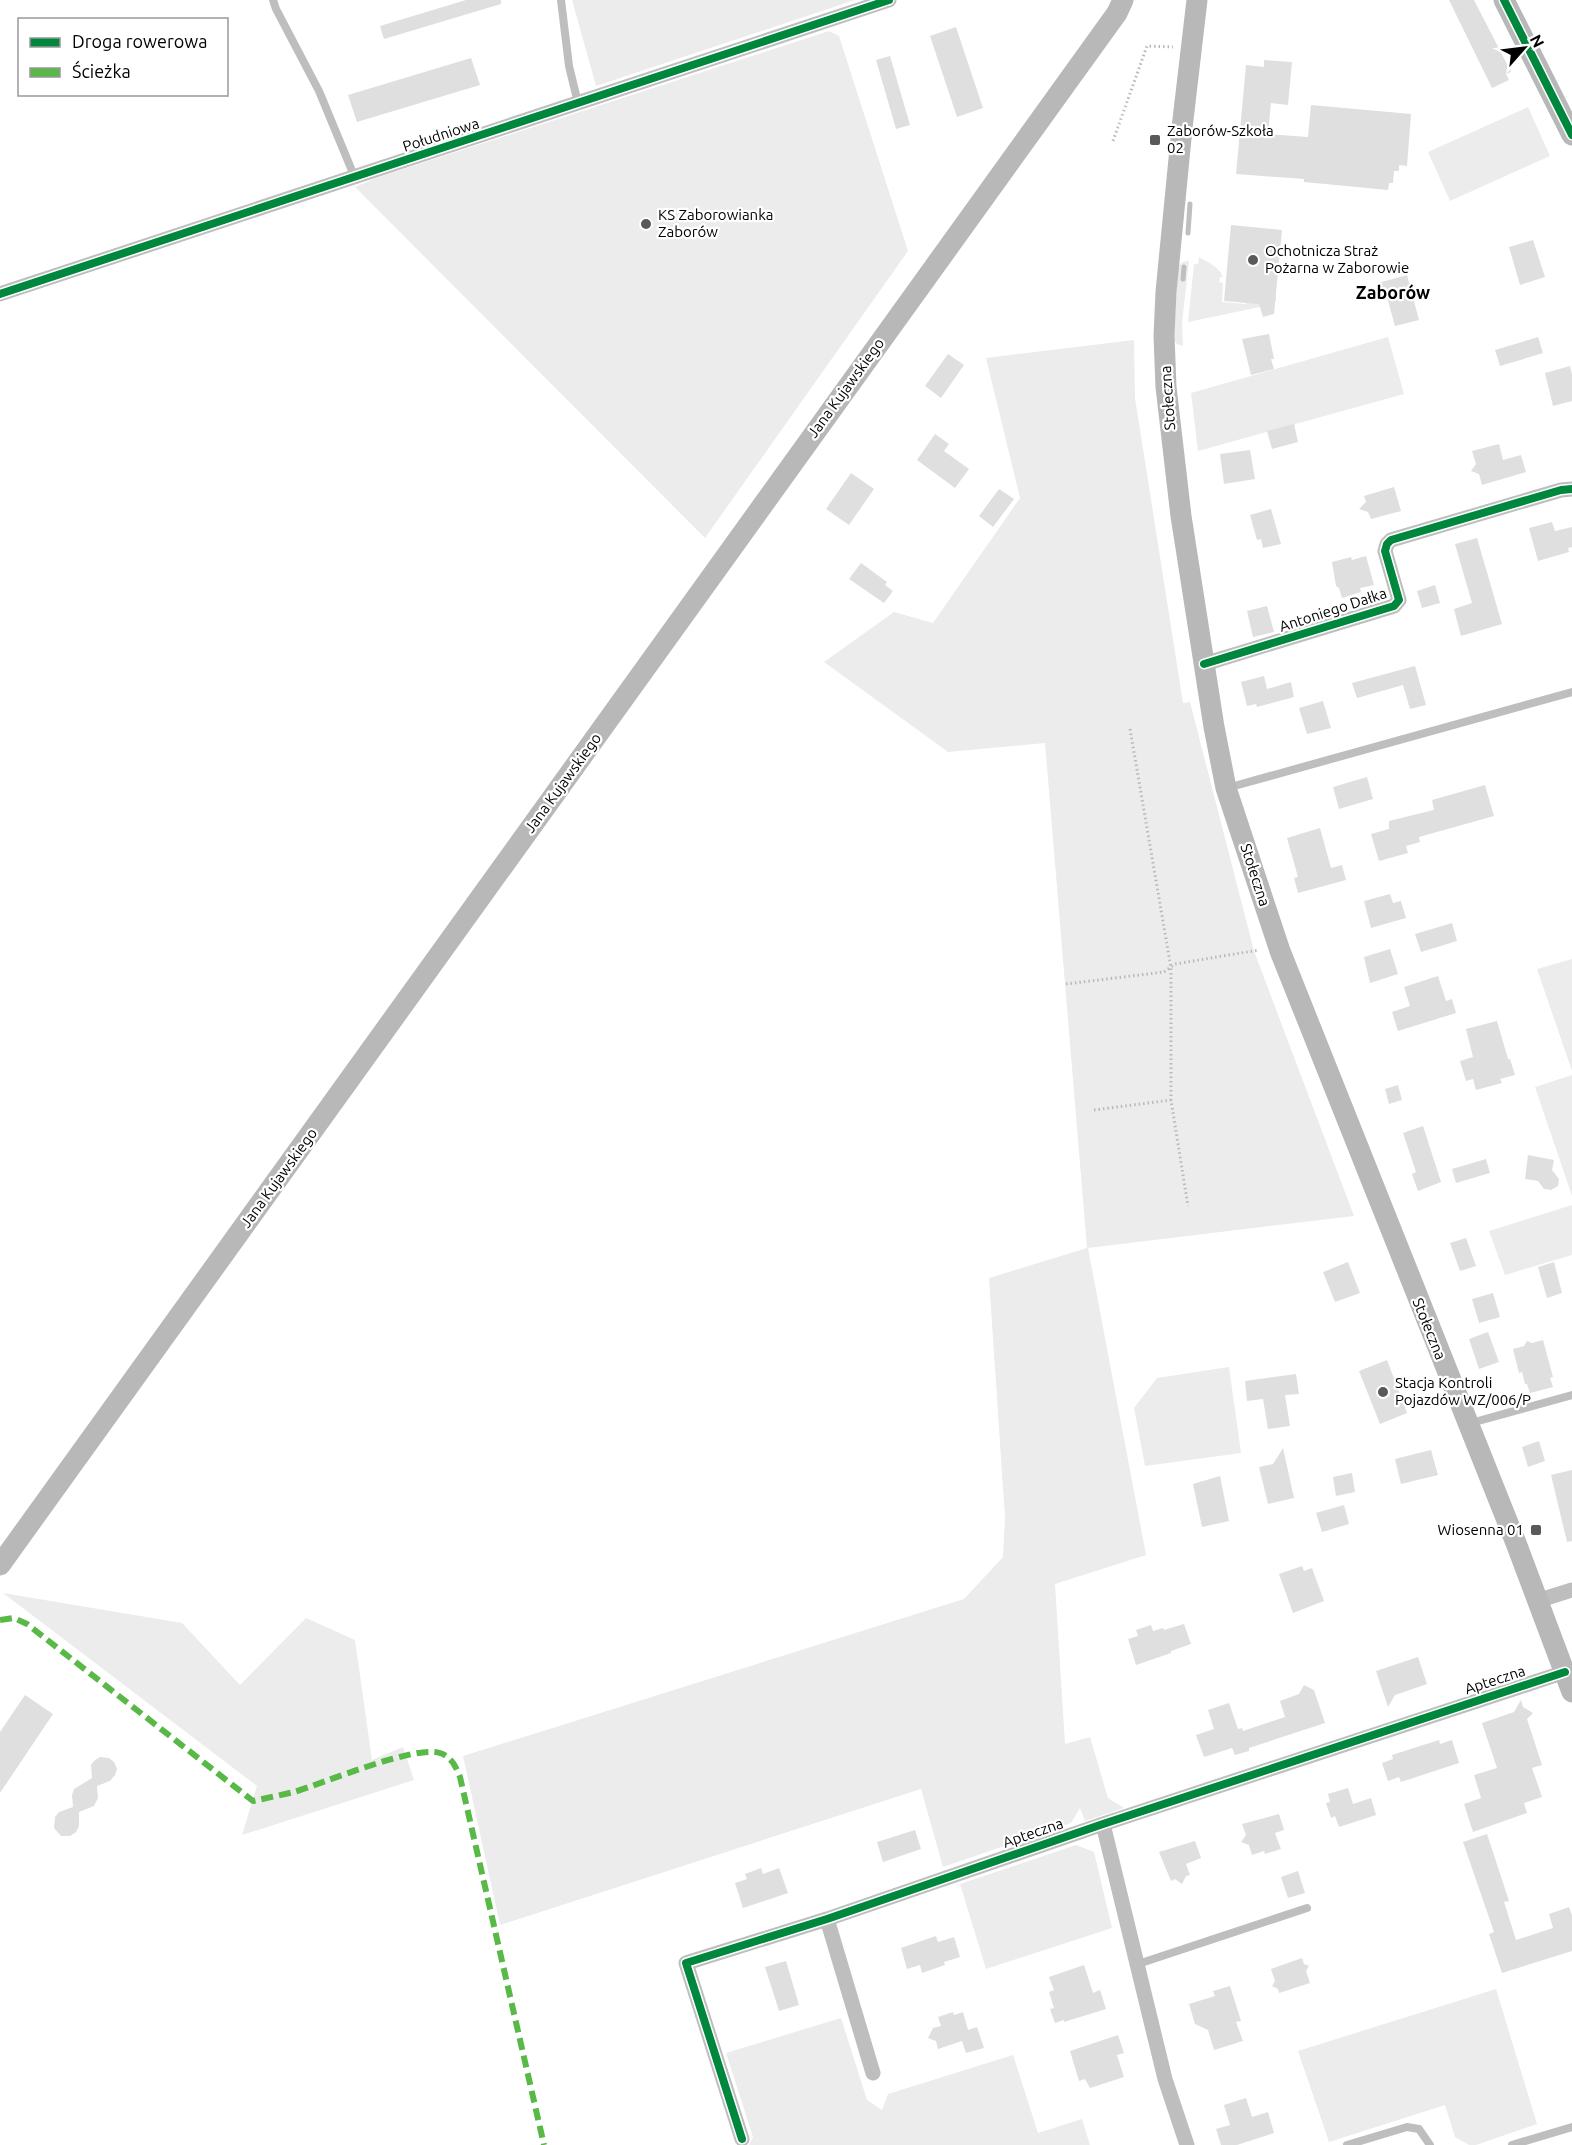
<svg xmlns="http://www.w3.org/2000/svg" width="1572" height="2145" font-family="Ubuntu,sans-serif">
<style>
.green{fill:#ececec}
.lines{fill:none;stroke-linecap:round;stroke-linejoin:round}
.stream{stroke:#bfbfbf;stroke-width:5}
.building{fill:#dfdfdf}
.path{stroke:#b9b9b9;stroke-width:3;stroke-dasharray:1.5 3;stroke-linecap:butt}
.lane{stroke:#bebebe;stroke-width:8}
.street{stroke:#bebebe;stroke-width:15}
.secondary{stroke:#b8b8b8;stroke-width:21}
.quiet{stroke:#58b947;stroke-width:6;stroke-dasharray:12 6;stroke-linecap:butt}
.cycleway-casing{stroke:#fff;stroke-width:11}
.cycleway{stroke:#00873e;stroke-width:8}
.poi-dot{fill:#595959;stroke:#fff;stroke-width:2}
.labels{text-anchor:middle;stroke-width:4.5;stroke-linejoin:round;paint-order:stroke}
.poi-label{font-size:15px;fill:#000;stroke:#fff;text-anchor:start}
.street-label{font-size:15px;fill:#000;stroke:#fff}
.quarter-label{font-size:18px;font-weight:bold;fill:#000;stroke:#fff}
</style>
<rect width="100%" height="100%" fill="#fff"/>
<path class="green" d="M572,0h283l-259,86z
M829,31l10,5 69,215 -203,287 -350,-351 21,-9z
M1528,107l22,49 -100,45 -22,-49z
M1199,257c10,6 20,10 24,20h-3l-1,5 4,1 -1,19 24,2 1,-15 29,-3v15l-16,6 -72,15 6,-58h4z
M1189,261l-7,62 1,23 -6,-2 -3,-4 4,-74 5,-4z
M1388,337l16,57 -206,57 -7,-58z
M1134,340l1,58 48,305 7,-1 64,249 100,265 -266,32 58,307 -91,29 10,160 25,-7 18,61 16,10 -39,13 -5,-13 -9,15 -128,44 -22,-78 -421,136 -37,-169 501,-157 39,-42 2,-39 -16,-240 98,-30 -42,-505 -97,9 -124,-90 70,-50 39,11 87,-125 -34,-140z
M1572,959v112l-35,-102z
M1572,1075v121l-37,-109z
M1572,1205v50l-67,20 -16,-44z
M1229,1367l12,86 -96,13 -11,-58 23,-30z
M3,1593l179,30 58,62 66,-67 49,22 17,120 31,-13 11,33 -172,55 15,-49z
M1076,1845l18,7 18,76 -126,41 -26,-85z
M1496,1989l41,135 -61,21h-7l-14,-8 -10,-32 -116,37 -31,-91z
M841,2018l26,82 15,10 6,-16 125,-39 25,78 44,-14 8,26h-341l4,-8 -27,-84z"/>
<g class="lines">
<path class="stream" d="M1188,233l2,-29
M1183,279l1,-12"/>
</g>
<path class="building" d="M466,0h35v4l-117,35 -4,-13z
M1449,0h25l37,72 -5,2 3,6 -17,8z
M956,27l27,81 -26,9 -27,-81z
M890,56l20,69 -14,4 -20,-69z
M471,58l9,27 -123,37 -9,-27z
M1264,60l28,2 -4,43 -17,-2 -3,31 40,3 3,-32 100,9 -4,52 -8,-1v6h-5l-1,12h-4l-1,7 -84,-8v-3l-68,-5 10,-109 18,2z
M1231,225l51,5 -8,84 -11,3 -4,-13 -35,-3z
M1533,240l12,37 -25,8 -11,-38z
M1407,275l12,45 -24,6 -8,-29 -5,1 -4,-15z
M1269,334l5,25h-3l3,10 -23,6 -9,-36z
M1538,337l5,16 -43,13 -5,-16z
M948,354l16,11 -23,33 -16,-12z
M1570,366l2,9v26l-19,5 -8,-33z
M1294,424l4,18 -26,7 -5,-18z
M935,434l14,10 -5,7 25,18 -14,19 -38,-28z
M1499,444l4,16 18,-5 5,17 -44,13 -3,-11 -8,-3 5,-7 -4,-13z
M1250,450l5,29 -31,5 -4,-30z
M851,473l23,16 -25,36 -23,-16z
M1394,487l7,24 -30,8 -3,-7 -9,-3 7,-7 -2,-6z
M999,489l15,10 -21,28 -14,-11z
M1271,509l10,35 -18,4 -2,-9 -4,1 -7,-25z
M1552,522l3,9 17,-4v20l-4,1 1,4 -31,9 -9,-33z
M1477,538l25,86 -41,12 -7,-27 18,-6 -17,-59z
M1366,556l8,29 -14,3 1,4 -19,6 -3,-10 -3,-2 -4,-24 19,-5 1,3z
M861,563l26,19 -2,3 8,6 -9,12 -35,-24z
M1435,585l5,18 -18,5 -5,-17z
M1267,606l7,26 -21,5 -6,-26z
M1415,666l11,39 -16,4 -7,-24 -46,13 -5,-15z
M1264,676l3,13 24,-7 3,15 -37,10 -1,-3 -9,2 -6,-24z
M1323,701l8,27 -24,6 -8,-26z
M1367,777l6,22 -34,10 -6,-22z
M1485,785l9,31 -75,21 1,5 -14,4 2,7 -29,8 -8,-27 18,-5v-8l45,-11 -2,-10z
M1320,828l11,40 11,-3 4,15 -48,13 -4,-15 4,-1 -11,-39z
M1390,894l3,9 8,-2 5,17 -35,10 -7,-27z
M1452,923l5,18 -36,11 -6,-18z
M1390,949l8,25 -28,9 -6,-26z
M1438,976l8,25 6,-2 4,14 -58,18 -6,-19 18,-6 -6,-19z
M1497,1021l11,38h2l5,16 -15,4 2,4 -26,7 -3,-11 -7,2 -6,-20 13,-4 -7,-28z
M1398,1085l4,15 -13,4 -4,-15z
M1423,1126l18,56 -23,9 -6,-17 4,-2 -13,-39z
M1528,1155l26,5 -2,10 7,9 -1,7 -7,4 -7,-1 -6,-8 -13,-2z
M1486,1159l4,14 -34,10 -4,-14z
M1466,1238l10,28 -16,5 -10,-28z
M1348,1262l12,31 -25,9 -12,-30z
M1554,1262l8,31 -15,5 -9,-31z
M1493,1293l7,24 -21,6 -7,-24z
M1488,1332l11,30 -20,7 -10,-30z
M1543,1340l10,37 -3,1 3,9 -23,6 -3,-9h-2l-3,-12 -3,1 -6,-24 11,-3 3,-5 5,2z
M1387,1360l20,53 -27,11 -21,-53z
M1296,1374l3,20 -14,1 5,31 -22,3 -5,-30 -16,2 -2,-20z
M1539,1441l6,20 -17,6 -6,-20z
M1283,1448l11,50 -26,6 -9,-37 14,-3z
M1431,1450l7,25 -37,9 -6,-25z
M1572,1470v71l-5,1 -16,-67z
M1352,1473l3,19 -19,4 -3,-19z
M1220,1476l9,45 -27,6 -9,-43z
M1344,1505l5,19 -27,8 -6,-19z
M1302,1566l2,5 8,-3 12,33 -31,12 -14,-39z
M1184,1624l7,20 -20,7v2l-35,12 -8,-26 10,-3 -2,-6 15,-5 2,6 10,-3 1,2z
M1418,1657l9,27 -32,11 -7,12 -12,-36z
M1304,1685l10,5 11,33 -76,25v3l-14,4 -3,-7 -28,9 -8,-22 18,-6 -6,-19 21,-7 9,26 4,-1 1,3 42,-14 -5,-16 19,-7z
M25,1695l28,19 -53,79v-61z
M1521,1700l2,7 10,6 -6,6 15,46 -10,3 10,29 -18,6 3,10 -54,19 -9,-28 17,-6 -7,-23 23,-7 -15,-45 32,-11z
M1439,1740l1,4 12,-4 7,23 -58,19 -2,-5 -11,4 -6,-18 11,-4 -1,-4z
M100,1757l9,1 5,4 3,7 -2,6 -5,6 -13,5 1,12 -4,8 -15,6v14l-3,6 -6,4h-9l-7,-8 1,-11 4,-5 14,-5 -1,-12 2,-6 18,-11 -1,-13 3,-4z
M1348,1788l5,16 18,-6 5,17 -37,12 -4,-11 -4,2 -5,-15 4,-1 -2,-8z
M1279,1814l5,16 -9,3 6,16 -16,5 -1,-3 -12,4 -3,-10 -8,-3 5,-7 -4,-11z
M915,1830l6,19 -38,13 -6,-20z
M1487,1834l22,67 -5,1 12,38 37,-12 -4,-14 20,-7 3,8v36l-70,22 -13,-39 5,-2 -31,-90z
M1195,1841l6,17 -15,6 4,11 -4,1 -4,8 -7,-5 -4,2 -12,-29z
M761,1868l2,6 16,-6 9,25 -45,15 -8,-25 12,-4 -2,-5z
M1298,1871l7,22 -17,5 -7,-21z
M936,1936l2,6 16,-5 6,20 -16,5 1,3 -23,8 -2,-8 -13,4 -6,-21z
M1302,1958l2,6 5,2 -3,5 4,12 -31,10 -1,-4 -6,-3 3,-5 -4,-12z
M786,1961l13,44 -20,6 -14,-44z
M1084,1965l9,28 7,-3 6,19 -42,13v-2l-9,3 -5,-14 4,-1 -5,-16 5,-2 -5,-13z
M1230,1986l11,35 -5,1 7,19 -29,9 -6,-20 -13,-6 -6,-20 26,-8 -2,-5z
M953,2012l1,3 9,-3 5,18 9,-3 7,21 -18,5 -4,-12 -24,8 -2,-8 -8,-3 5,-10 8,-2 -3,-9z
M1118,2035l6,18 -7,2 7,22 -34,11 -5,-9 -6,2 -9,-30z
M1246,2098l6,19 16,-5 6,21 -37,12h-16l-5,-16 14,-4 -6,-20z"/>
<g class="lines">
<path class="path" d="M1113,141l34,-95 26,1
M1130,729l41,239v132l17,106
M1066,984l98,-12 11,-8 84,-14
M1094,1110l77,-10"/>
<path class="lane" d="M273,0l3,9 43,82 36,87
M561,0l8,66 9,37
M1227,788l345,-96
M1471,1423l101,-28
M1138,1964l169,-56
M1347,2145l60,-18 12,2 11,16
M1512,2145l60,-18"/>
<path class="street" d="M0,294l889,-294
M1204,664l190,-58 5,-6 -14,-49 2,-7 4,-4 170,-50 11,-1
M1537,1601l35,-11
M1103,1824l62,255 22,66
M827,1919l46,154
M742,2139l-56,-176 141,-44 276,-95 462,-152"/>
<path class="secondary" d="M1197,0l-15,128 -16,164 -2,44 2,51 15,129 33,211 12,61 54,163 236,592 56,149
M1504,0l68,135
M0,1565l1117,-1552 6,-13"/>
<path class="quiet" d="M0,1620l14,-2 13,6 226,177c14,-3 28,-6 41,-9 30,-9 120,-47 146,-39 12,4 16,14 20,24l84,368"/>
<defs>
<path id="cycleway" d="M1504,0l68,135
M0,294l889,-294
M1204,664l190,-58 5,-6 -14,-49 2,-7 4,-4 170,-50 11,-1
M742,2139l-56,-176 141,-44 276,-95 462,-152"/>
</defs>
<use href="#cycleway" class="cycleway-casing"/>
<use href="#cycleway" class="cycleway"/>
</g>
<g class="poi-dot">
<rect x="1149" y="134" width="12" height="12" rx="3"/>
<circle cx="646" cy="224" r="6"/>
<circle cx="1253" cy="260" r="6"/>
<circle cx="1383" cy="1392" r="6"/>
<rect x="1530" y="1524" width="12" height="12" rx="3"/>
</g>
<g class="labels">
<g class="poi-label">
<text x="1167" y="136">Zaborów-Szkoła<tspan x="1167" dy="17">02</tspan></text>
<text x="658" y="220">KS Zaborowianka<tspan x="658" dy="17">Zaborów</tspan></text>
<text x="1265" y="256">Ochotnicza Straż<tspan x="1265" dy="17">Pożarna w Zaborowie</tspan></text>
<text x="1395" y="1388">Stacja Kontroli<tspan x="1395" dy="17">Pojazdów WZ/006/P</tspan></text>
<text x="1524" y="1535" text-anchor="end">Wiosenna 01</text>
</g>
<g class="street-label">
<text transform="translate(441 135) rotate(-18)" y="5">Południowa</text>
<text transform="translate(846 388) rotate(-54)" y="5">Jana Kujawskiego</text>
<text transform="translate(1168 398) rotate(-94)" y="5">Stołeczna</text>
<text transform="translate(1333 610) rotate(-18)" y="5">Antoniego Dałka</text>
<text transform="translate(563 783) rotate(-54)" y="5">Jana Kujawskiego</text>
<text transform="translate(1255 875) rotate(72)" y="5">Stołeczna</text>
<text transform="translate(279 1178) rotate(-54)" y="5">Jana Kujawskiego</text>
<text transform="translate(1429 1329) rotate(68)" y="5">Stołeczna</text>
<text transform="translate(1495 1680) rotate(-18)" y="5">Apteczna</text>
<text transform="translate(1033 1833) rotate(-19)" y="5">Apteczna</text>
</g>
<g class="quarter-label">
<text x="1393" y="299">Zaborów</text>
</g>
</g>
<rect x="18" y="18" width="210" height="78" fill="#ffffff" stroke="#999999" stroke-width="1.5"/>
<rect x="30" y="38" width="30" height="9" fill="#00873e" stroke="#999999" stroke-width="1.5"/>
<text x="72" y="48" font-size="18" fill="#000000">Droga rowerowa</text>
<rect x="30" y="68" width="30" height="9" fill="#58b947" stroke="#999999" stroke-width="1.5"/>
<text x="72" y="78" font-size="18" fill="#000000">Ścieżka</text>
<g transform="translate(1524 48) rotate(62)" stroke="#ffffff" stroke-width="4.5" paint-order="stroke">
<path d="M0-4.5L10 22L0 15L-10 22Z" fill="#000000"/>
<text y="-9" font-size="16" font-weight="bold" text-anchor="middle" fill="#000000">N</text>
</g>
</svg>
